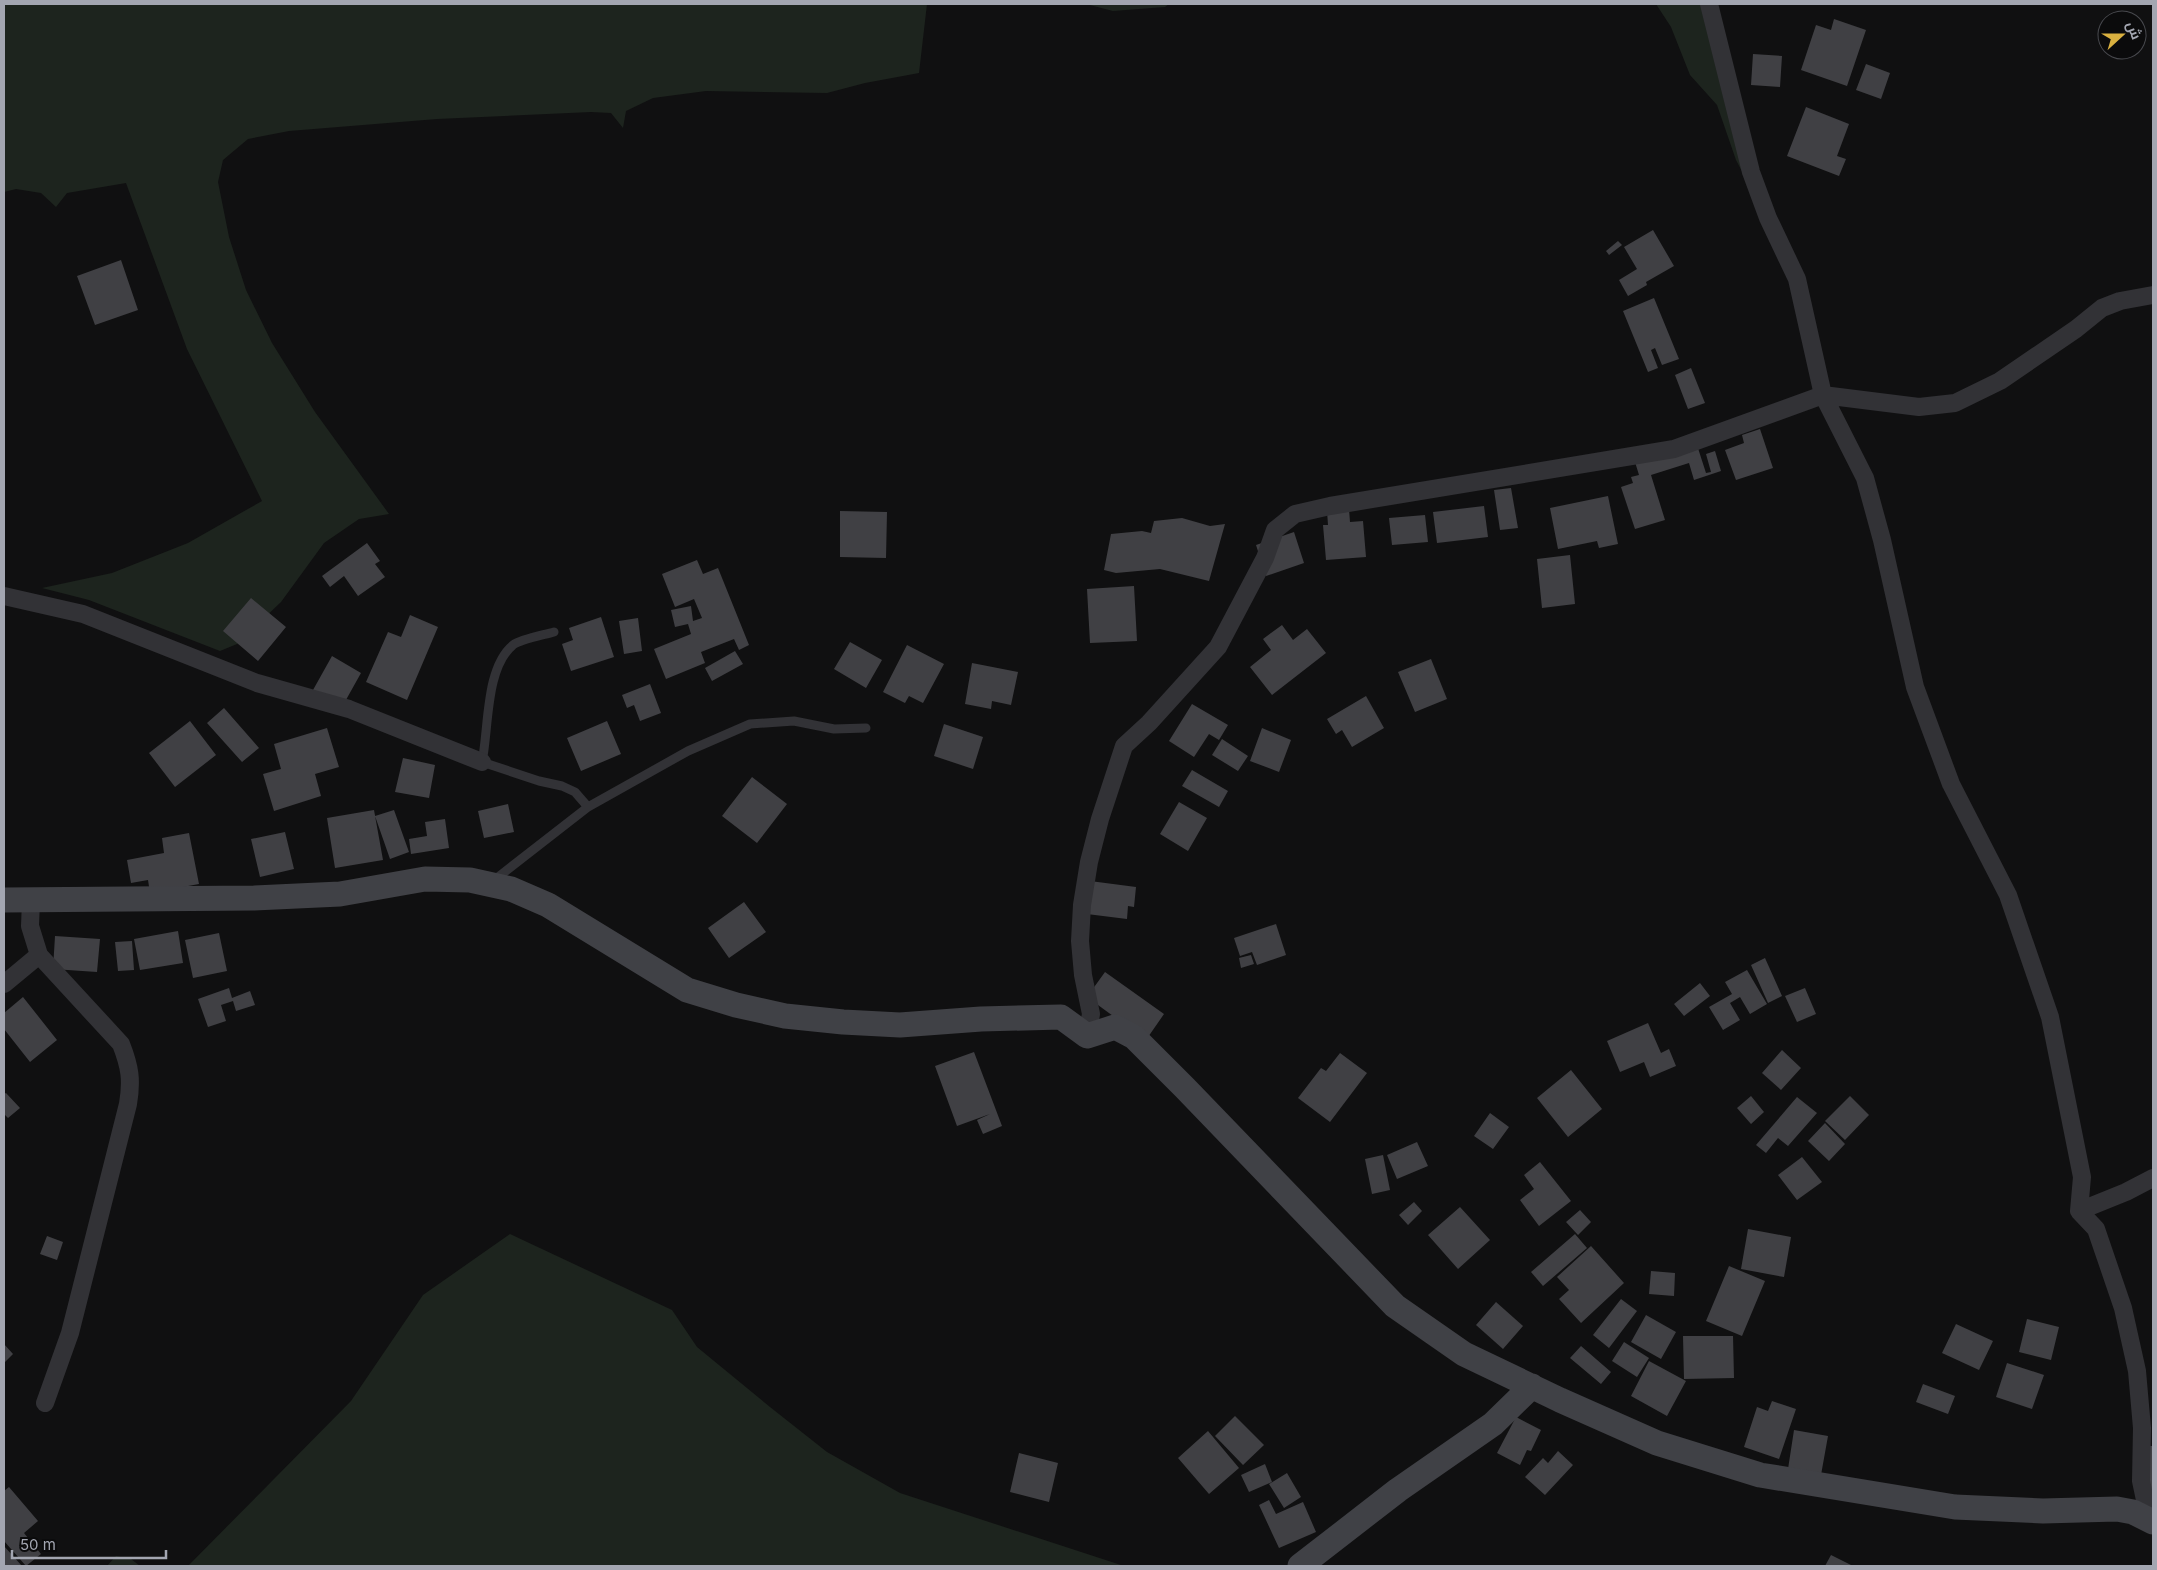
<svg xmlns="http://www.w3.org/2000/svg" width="2157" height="1570" font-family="Inter,Cairo,sans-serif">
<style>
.green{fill:#1d241e}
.building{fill:#404044}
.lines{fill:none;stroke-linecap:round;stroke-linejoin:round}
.lane{stroke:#323236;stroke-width:9}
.street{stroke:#323236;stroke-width:18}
.secondary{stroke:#404146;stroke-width:25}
</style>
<rect width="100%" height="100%" fill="#101011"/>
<path class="green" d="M4,4h923l-8,69 -54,10 -38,10 -121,-2 -53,7 -27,13 -3,17 -12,-15 -20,-1 -154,7 -148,12 -41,8 -25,21 -5,22 11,55 17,53 26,53 43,69 74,102 -30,5 -35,24 -43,59 -44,42 -17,7 -131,-51 -47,-12 70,-15 76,-30 74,-42 -75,-152 -61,-166 -59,10 -11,14 -15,-14 -25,-4 -12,3z
M1086,4h83l-4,3 -52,4z
M1656,4h45l44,173 -9,-17 -19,-55 -27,-30 -19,-48z
M510,1234l162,76 25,37 73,60 57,45 73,41 224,73h-936l163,-165 72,-106z
M116,1556l15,3 9,7h-33z"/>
<path class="building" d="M1834,19l32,11 -19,56 -46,-16 15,-45 15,5z
M1753,54l29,2 -2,31 -29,-2z
M1866,64l24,9 -9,26 -25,-9z
M1806,107l43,17 -12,32 9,3 -7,17 -52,-20z
M1653,230l21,36 -28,16 1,3 -19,11 -9,-16 18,-11 -13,-22z
M1618,241l4,4 -13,10 -3,-4z
M121,260l17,50 -43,15 -18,-49z
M1654,298l25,61 -17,6 -7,-17 -4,2 7,18 -10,4 -25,-61z
M1691,368l14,35 -17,6 -13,-34z
M1760,429l13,39 -37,12 -11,-30 19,-7 -2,-8z
M1696,442l10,31 5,-1 -5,-18 9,-3 6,20 -27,9 -5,-17 -38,12 14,45 -30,9 -14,-42 12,-4 -2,-6 8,-2 -4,-13z
M1511,488l7,40 -18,2 -6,-40z
M1608,496l10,48 -19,4 -2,-7 -39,8 -8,-41z
M1484,506l4,31 -51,6 -4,-31z
M1349,509l1,13 13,-1 3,36 -40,3 -3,-35h5l-1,-14z
M840,511l47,1 -1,46 -46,-1z
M1425,515l3,27 -36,3 -3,-27z
M1182,518l28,8 15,-2 -16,57 -49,-12 -44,4 -12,-3 7,-36 31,-3 9,2 3,-12z
M1294,532l10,31 -38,13 -10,-31z
M367,543l13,18 -5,3 10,13 -27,19 -14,-20 -14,11 -8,-11z
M1570,555l5,49 -33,4 -5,-49z
M697,560l6,14 15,-6 31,77 -10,5 -5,-11 -33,13 4,11 -39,16 -12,-30 37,-15 -3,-10 -13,3 -4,-17 20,-4 2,15 9,-3 -8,-19 -19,8 -13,-33z
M1134,586l3,55 -47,2 -3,-54z
M251,598l35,29 -28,34 -35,-30z
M410,615l28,12 -31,73 -41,-18 22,-50 13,5z
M601,617l13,40 -43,14 -9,-27 11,-4 -4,-12z
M638,618l4,33 -18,3 -5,-33z
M1282,625l11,15 14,-11 19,24 -54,42 -22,-28 21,-17 -8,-11z
M850,642l32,18 -16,28 -32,-19z
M907,645l37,19 -21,39 -14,-7 -4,7 -22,-11z
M735,651l8,13 -31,17 -7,-13z
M332,656l29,17 -19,34 -29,-17z
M1431,659l16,40 -32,13 -17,-40z
M972,663l46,9 -7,33 -19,-4 -1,8 -26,-5z
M650,684l11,29 -21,8 -6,-16 -7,3 -5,-13z
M1366,696l18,32 -32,19 -10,-17 -6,4 -9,-15z
M1192,704l36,21 -9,15 -10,-6 -15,23 -25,-16z
M224,708l35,40 -17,14 -35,-39z
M190,721l26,34 -41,32 -26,-34z
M607,721l14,33 -40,17 -14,-33z
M944,724l39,13 -10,32 -39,-13z
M327,728l12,39 -24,7 6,22 -47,15 -11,-37 18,-5 -7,-25z
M1262,728l29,12 -12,32 -29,-11z
M1222,739l26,17 -10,15 -26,-16z
M403,758l32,7 -6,33 -34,-6z
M1192,770l36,21 -9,16 -37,-21z
M752,777l35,27 -30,39 -35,-27z
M1179,802l28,16 -19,33 -28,-17z
M508,804l6,28 -30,6 -6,-27z
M374,810l9,50 -48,8 -8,-50z
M394,810l15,42 -19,7 -15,-43z
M445,819l4,29 -38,6 -2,-15 18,-3 -2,-14z
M285,832l9,37 -34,8 -9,-38z
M189,833l10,51 -49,9 -2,-13 -17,3 -4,-23 37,-7 -2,-15z
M1090,881l46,6 -2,20 -6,-1 -1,13 -40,-5z
M744,902l22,30 -37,26 -21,-30z
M1276,924l10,31 -29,10 -5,-13 -12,4 -6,-18z
M178,931l5,32 -43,7 -6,-31z
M219,933l8,38 -34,7 -8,-38z
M55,936l45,3 -3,33 -44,-3z
M132,941l2,29 -16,1 -3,-29z
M1251,955l3,9 -13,4 -2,-10z
M1765,958l17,38 -14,7 -17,-38z
M1747,970l20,34 -17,10 -10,-17 -10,6 10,17 -17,10 -14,-23 23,-13 -7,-12z
M1105,972l59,42 -18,26 -59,-43z
M1700,983l10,13 -26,20 -10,-12z
M229,988l3,10 18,-7 5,14 -19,6 -3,-10 -12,4 5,16 -18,6 -10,-28z
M1805,988l11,26 -19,8 -12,-26z
M23,997l34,43 -27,22 -26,-33v-16z
M1648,1023l13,30 8,-4 7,17 -26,11 -6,-15 -24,10 -13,-31z
M1782,1050l19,18 -20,22 -19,-17z
M974,1052l28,74 -19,8 -6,-14 13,-6 -33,12 -22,-60z
M1340,1053l27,20 -37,49 -32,-24 23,-30 5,3z
M1571,1070l31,39 -34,28 -31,-39z
M6,1093l14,15 -12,10 -4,-4v-20z
M1751,1096l13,16 -13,12 -14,-16z
M1850,1096l19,19 -24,25 -20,-19z
M1797,1097l20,16 -29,33 -10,-8 -12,15 -10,-8z
M1490,1113l19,14 -16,22 -19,-13z
M1825,1123l20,21 -16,17 -21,-20z
M1417,1142l11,24 -31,13 -10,-24z
M1383,1155l7,35 -18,4 -7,-35z
M1802,1157l20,25 -25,18 -19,-25z
M1540,1162l31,39 -32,25 -19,-26 14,-11 -10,-14z
M1414,1202l8,9 -14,14 -9,-10z
M1460,1207l30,33 -32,29 -30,-34z
M1580,1210l11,12 -13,13 -12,-13z
M1748,1229l43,8 -7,40 -43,-8z
M1575,1234l12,14 -44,38 -12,-14z
M47,1236l16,6 -6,18 -17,-6z
M1591,1246l33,37 -43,40 -22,-24 10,-9 -12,-13z
M1729,1266l36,15 -23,55 -36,-15z
M1651,1271l24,2 -1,23 -25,-2z
M1621,1299l16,12 -28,37 -16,-13z
M1496,1302l27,24 -20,23 -27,-24z
M1646,1315l30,17 -15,27 -30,-17z
M2027,1319l32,8 -8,33 -32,-8z
M1956,1324l37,17 -14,29 -37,-17z
M1683,1336h50l1,42 -50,1z
M1624,1342l25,16 -12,19 -25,-16z
M4,1344l9,10 -9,9z
M1581,1346l30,26 -10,12 -31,-26z
M1649,1361l37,20 -19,35 -36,-20z
M2007,1363l37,12 -12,34 -36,-12z
M1923,1384l32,12 -7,18 -32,-12z
M1772,1401l24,8 -17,50 -35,-12 13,-40 11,4z
M1235,1416l29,29 -21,20 -28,-29z
M1516,1417l25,13 -10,21 -4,-1 -7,15 -23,-12z
M1794,1430l34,6 -7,39 -33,-6z
M1208,1431l31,37 -30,26 -31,-36z
M2150,1446h3v51h-3z
M1558,1451l15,14 -28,30 -20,-18 18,-19 5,5z
M1019,1453l39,10 -9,39 -39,-10z
M1265,1464l7,18 -23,10 -8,-17z
M1287,1473l14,24 -17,11 -15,-24z
M9,1487l29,34 -14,12 17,21 -15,12 -22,-25v-50z
M1269,1500l7,14 27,-12 13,30 -37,16 -20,-43z
M4,1546l18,20h-18z
M1831,1555l22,11h-28z"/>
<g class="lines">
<path class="lane" d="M554,632c-10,3 -33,7 -41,13 -28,23 -24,84 -31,117l57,19 23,5 13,6 13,15
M493,881l95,-74 100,-56 62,-27 44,-3 40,8 32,-1"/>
<path class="street" d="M1709,4l42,168 17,46 29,61 26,116 42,83 17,62 33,147 36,97 57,111 42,122 32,160 -3,34 17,18 27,79 14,63 5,57 -1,53 8,38
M4,596l79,18 174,69 92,26 133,53
M31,900l-1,26 9,29 82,89c9,23 11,36 7,60l-58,229 -25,70
M4,984l35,-29
M1087,1036l4,-22 -8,-39 -3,-34 2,-36 7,-43 11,-43 24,-73 25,-23 69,-76 47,-89 10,-28 20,-16 35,-8 344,-57 149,-54 96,12 36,-4 45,-22 76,-52 26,-21 18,-7 33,-6
M2079,1211l47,-19 27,-14"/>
<path class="secondary" d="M4,900l250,-2 86,-4 85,-15 45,1 41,9 37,16 139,85 49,15 49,11 58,6 57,3 81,-6 80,-2 26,19 28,-9 19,10 51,51 210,218 69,48 96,46 97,43 103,32 195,32 88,4 74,-2 16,3 20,10
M1300,1566l98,-76 95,-66 39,-38"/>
</g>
<rect width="2157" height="1570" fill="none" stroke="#a3a6b1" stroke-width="10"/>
<g transform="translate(2122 35) rotate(69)"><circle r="24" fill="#0b0b0c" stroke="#48494e"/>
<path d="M0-4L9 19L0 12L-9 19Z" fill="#dab140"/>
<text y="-8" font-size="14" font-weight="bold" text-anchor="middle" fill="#a3a6b1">ش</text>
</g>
<path d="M12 1550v8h154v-8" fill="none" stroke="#a3a6b1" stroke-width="2.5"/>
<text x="20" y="1550" font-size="15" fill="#a3a6b1" stroke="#0b0b0c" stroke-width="4" paint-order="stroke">50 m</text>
</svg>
